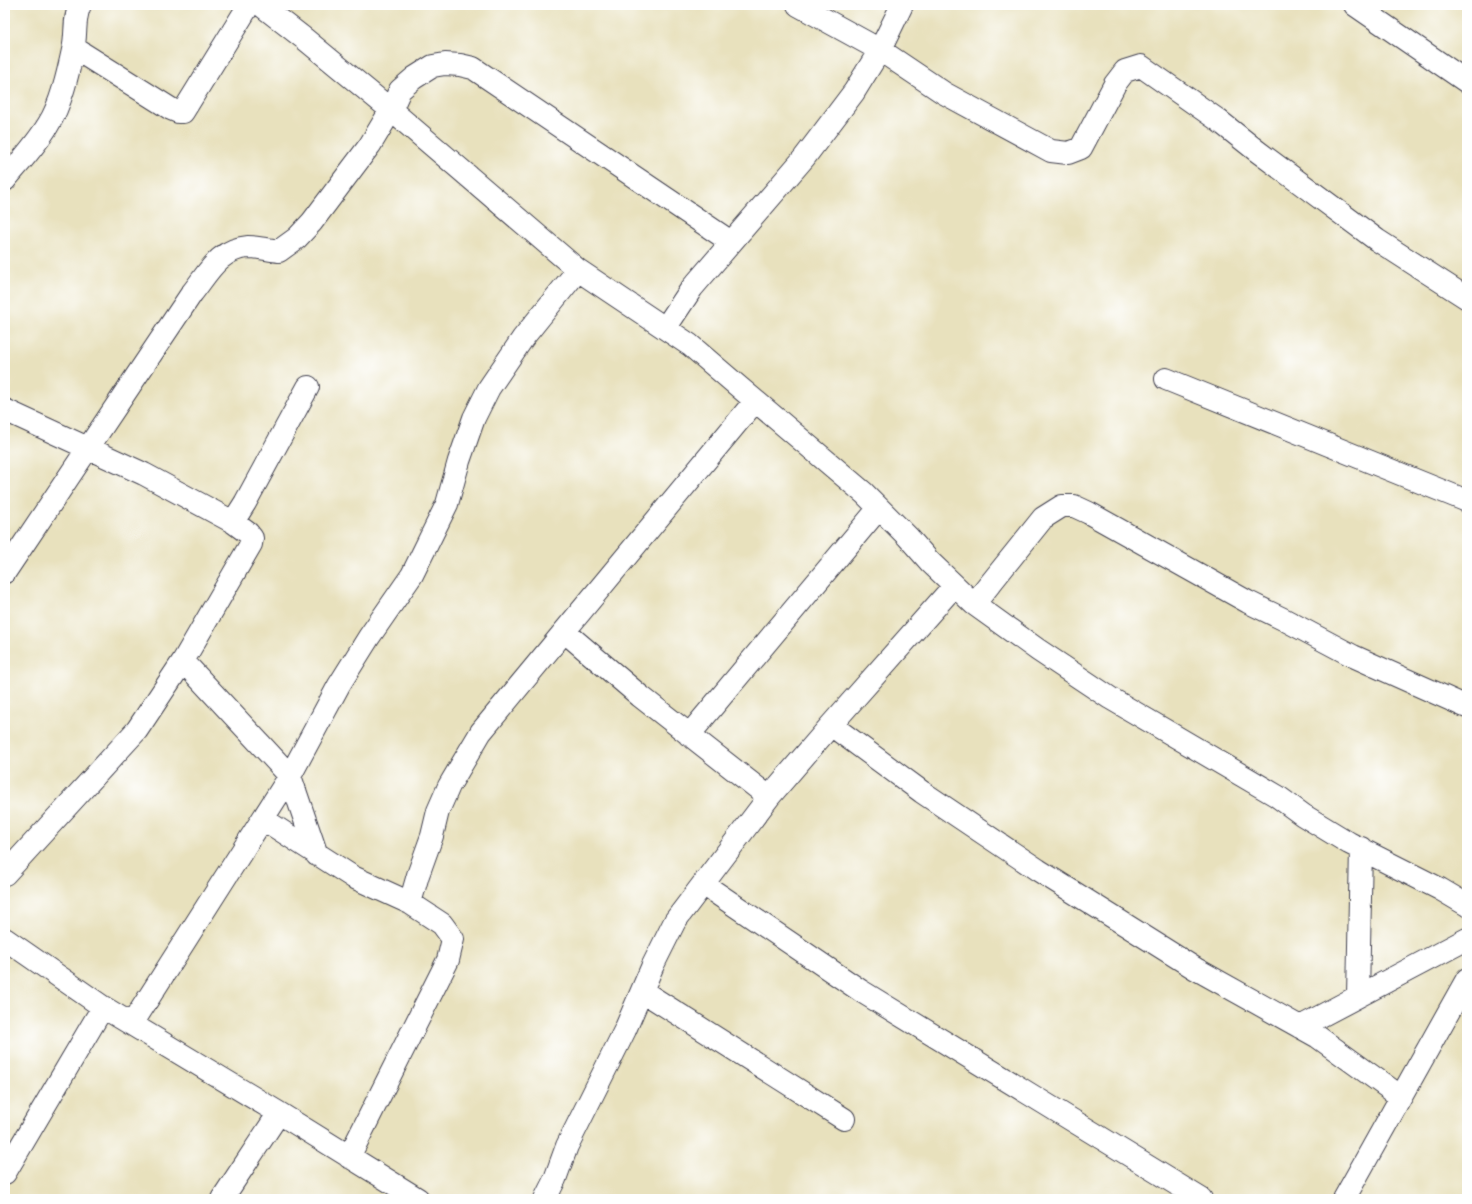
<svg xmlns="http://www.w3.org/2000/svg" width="1472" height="1204" font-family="Alegreya,serif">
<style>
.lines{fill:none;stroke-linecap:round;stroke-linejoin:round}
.minor-casing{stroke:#403f4e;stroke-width:24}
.minor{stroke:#fff;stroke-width:22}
</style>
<rect width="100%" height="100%" fill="#fff"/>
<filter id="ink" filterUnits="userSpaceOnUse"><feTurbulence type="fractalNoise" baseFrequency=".025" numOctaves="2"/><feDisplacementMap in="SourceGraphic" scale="8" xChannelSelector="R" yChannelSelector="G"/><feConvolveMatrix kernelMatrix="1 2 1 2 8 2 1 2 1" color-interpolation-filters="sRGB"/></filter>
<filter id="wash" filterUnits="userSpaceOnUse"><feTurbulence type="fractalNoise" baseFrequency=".012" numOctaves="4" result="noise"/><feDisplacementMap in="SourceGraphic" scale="16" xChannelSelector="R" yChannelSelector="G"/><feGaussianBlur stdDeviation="0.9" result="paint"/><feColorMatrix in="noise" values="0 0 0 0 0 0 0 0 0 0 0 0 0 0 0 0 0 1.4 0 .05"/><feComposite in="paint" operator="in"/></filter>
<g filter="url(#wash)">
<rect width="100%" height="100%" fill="#e8e1bd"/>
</g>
<g filter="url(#ink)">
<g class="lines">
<defs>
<path id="minor" d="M261,5l45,35 85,70 187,160 112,75 49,42 125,106 44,44 22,25 44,42 64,46 72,48 167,98 26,19 46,28 91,46 27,16
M798,5l82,45 64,43 107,58 17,2 13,-5 34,-64 10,-13 16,-5 77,54 39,31 120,89 90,58
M1355,5l112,77
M74,48l97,61 7,3h5l66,-107
M5,180c15,-18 31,-35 43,-55 13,-20 20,-52 25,-75 4,-16 0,-30 7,-45
M666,327l26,-39 112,-130 50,-66 26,-42 22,-45
M1166,379l301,122
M5,410l139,64 89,48 12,-19 63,-116
M5,572l187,-279c16,-20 27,-44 56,-46 10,0 21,3 31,4l18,-13 15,-16 58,-77 21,-35 9,-20 14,-12 19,-12 12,-2 15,1 13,3 258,174
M974,604l69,-86 19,-12h12l15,7 159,89 37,18 68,36 114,51
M565,632l75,64 129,101
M183,661l107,115 27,79
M831,725l91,67 116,78 158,99 122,68 83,60
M689,735l190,-227
M263,819l90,58 57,26
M5,874l132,-144 46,-69 68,-117 1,-6 -4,-5 -15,-11
M703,884l158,107 340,208
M5,939l98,68 176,106 139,86
M642,991l202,128
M1358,996l3,-148
M132,1024l158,-248 49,-91 30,-48 43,-62 35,-71 12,-43 15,-43 15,-30 34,-50 55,-68
M1300,1027l167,-88
M349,1157l99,-197 5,-21 -11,-15 -32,-21 8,-28 14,-39 6,-25 11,-25 32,-54 274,-331
M5,1173l98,-166
M222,1199l57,-86
M545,1199l10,-20 12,-33 58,-116 28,-65 22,-44 94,-124 62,-72 123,-139
M1344,1199l123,-220"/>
</defs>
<use href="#minor" class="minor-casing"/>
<use href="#minor" class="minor"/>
</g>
</g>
<rect width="1472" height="1204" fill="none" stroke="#fff" stroke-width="20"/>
</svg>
